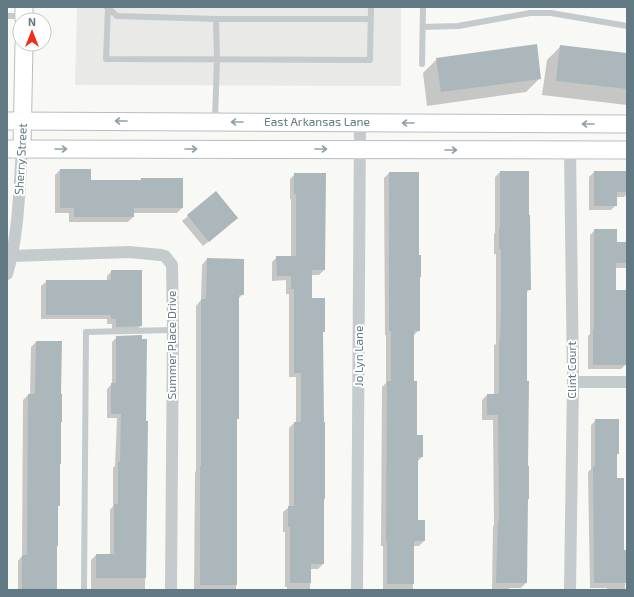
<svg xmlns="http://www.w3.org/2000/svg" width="634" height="597" font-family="'Exo 2',sans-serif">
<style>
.built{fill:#e9e9e8}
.shadow{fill:#0003}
.building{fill:#abb7ba}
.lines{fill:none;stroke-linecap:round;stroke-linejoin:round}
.secondary-casing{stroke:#b7bec1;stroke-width:19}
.lane{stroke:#c5cacd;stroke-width:6}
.street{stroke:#c5cacd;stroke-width:12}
.secondary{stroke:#fff;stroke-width:17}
.oneway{stroke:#90a1a8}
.labels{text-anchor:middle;stroke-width:4;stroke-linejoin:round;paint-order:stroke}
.street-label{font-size:12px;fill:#607982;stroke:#fff}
</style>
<rect width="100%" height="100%" fill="#f8f8f5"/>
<path class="built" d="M77,7h324v79l-326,-1z"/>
<path class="shadow" d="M561,46l66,8v51l-85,-10 5,-35z
M437,59l103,19 -14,14 -99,14 -4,-33z
M60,170l30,12h49l3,-3 40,29 -5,5h-44v4l-5,5h-59v-9h-14v-38z
M500,172l30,117 -4,4v290l-5,5h-12v2h-17l1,-63 1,-2 -1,-105h-11v-20l5,-5h7v-50l2,-1v-90h-2v-20l1,-1v-56z
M594,172h33v22l-3,3h-8v8l-5,5h-22v-33z
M389,173l30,105v52l-5,5 -1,47 3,54 6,21 -5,5v59l7,20 -5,5h-6v44h-30v-44h-2l1,-159 4,-4v-48h-1l-1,-157z
M295,174l29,96 -5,5h-8v24l13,32 -2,2 1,231 -5,5h-8v21h-23v-3h-2v-55h-2v-20l6,-5v-79l5,-5h2v-46h-7v-83h-3v-14l-14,1v-19l5,-5h14v-58h-1v-20z
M216,193l21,25 -34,28 -21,-25z
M595,230l21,13h11v24l-1,1h-11v23l11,73 -5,5h-33v-33l2,-2v-99z
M207,259l36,35 -5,5 -2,121v170h-42l1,-118 1,-1v-165l5,-6 1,-35z
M112,271l29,55 -6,5h-23v-7h-5v-5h-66v-33l6,-5h60v-5z
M117,337l28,85h2l-2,168h-54v-30l5,-5h14v-45l3,-4v-38l2,-2 2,-48h-10v-29l5,-5v-42z
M36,342l24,53 1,27 -1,1 -1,82 -2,2 -1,40v43h-38v-29l4,-5 1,-156 5,-5h2l1,-48z
M596,420l20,35v24l7,72h2v39h-18v-2h-17l-2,-116 3,-3v-44z"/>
<path class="building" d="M537,44l4,35 -100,13 -5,-34z
M560,45l67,8v36l-71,-8z
M60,169h31v11h50v-2h42v30h-49v9h-60v-9h-14z
M500,171h29v44h1l1,75h-4v91h2l-1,85h1v33h-1l-1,84h-31l2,-62h1l-1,-106h-11v-21h12v-55h1l1,-29v-61h-2v-21h1z
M594,171h33v21h-10v14h-23z
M389,172h30v83h2v22h-1v54h-6v50h3v54h6v22h-5v63h7v21h-11v43h-27v-43h-1l1,-160h4v-50h-2z
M294,173h32l-1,97h-13v28h13v34h-2l1,90h1v77h-1v65h-13v19h-21v-56h-2v-21h6v-84h7v-49h-7v-84h-3v-13h-14l-1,-20h20v-62h-2z
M216,191l22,27 -29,24 -22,-27z
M594,229h23v13h10v21h-11v27h10l1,75h-34v-35h1z
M207,258l37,1v36h-5v124h-2v166h-37v-119h1v-167h5z
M111,270h31v56l-26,1v-8h-5v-4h-65v-35h65z
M142,335v4h5l-1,82h2l-2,157h-50v-24h18v-50h4v-42h2l1,-48h-10v-31h5v-47z
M36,341h26l-1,53h1v28h-1v42h-1v42h-2v40h-1v43h-35v-34h5l1,-161h7z
M595,419h24v35h-2v24h7v72h2v33h-32l-1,-117h2z"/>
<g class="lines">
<defs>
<path id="secondary" d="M24,20v-13
M7,121l620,3
M7,149l620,1
M22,149l2,-105"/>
</defs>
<use href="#secondary" class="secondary-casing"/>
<path class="lane" d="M107,7l10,9 99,3 1,41 -2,60
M108,8l-2,51 264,1 1,-53
M7,16h16
M216,19h155
M423,27l35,-1 72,-13h21l76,13
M422,64l1,-57
M84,590l2,-258 87,-2"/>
<path class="street" d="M570,149l3,233 -3,208
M12,256l117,-4 32,3 4,1 7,9 1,65 -2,260
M7,274c12,-40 12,-84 15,-125
M573,382h54
M357,590l3,-467"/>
<use href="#secondary" class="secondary"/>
</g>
<defs><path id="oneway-shaft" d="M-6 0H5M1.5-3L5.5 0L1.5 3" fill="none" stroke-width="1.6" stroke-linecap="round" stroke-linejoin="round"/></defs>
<g class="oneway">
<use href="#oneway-shaft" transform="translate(121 121) rotate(-180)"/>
<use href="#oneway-shaft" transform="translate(237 122) rotate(-180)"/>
<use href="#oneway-shaft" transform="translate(408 123) rotate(-180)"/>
<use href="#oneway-shaft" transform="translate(588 124) rotate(-180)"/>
<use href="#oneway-shaft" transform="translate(61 149)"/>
<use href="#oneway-shaft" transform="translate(191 149)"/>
<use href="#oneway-shaft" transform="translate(321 149)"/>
<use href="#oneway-shaft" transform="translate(451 150)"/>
</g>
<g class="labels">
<g class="street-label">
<text x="317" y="126">East Arkansas Lane</text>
<text transform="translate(21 159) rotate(-87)" y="4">Sherry Street</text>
<text transform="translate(172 345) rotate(-90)" y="4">Summer Place Drive</text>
<text transform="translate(359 356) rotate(-90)" y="4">Jo Lyn Lane</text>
<text transform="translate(572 370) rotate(-90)" y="4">Clint Court</text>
</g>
</g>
<rect width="634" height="597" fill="none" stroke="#607982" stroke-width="16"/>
<g transform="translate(32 32)"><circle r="19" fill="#ffffff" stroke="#bfc9cd"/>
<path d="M0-3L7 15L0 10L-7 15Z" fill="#f22c1b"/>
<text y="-6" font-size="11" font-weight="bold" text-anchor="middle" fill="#607982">N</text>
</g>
</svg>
